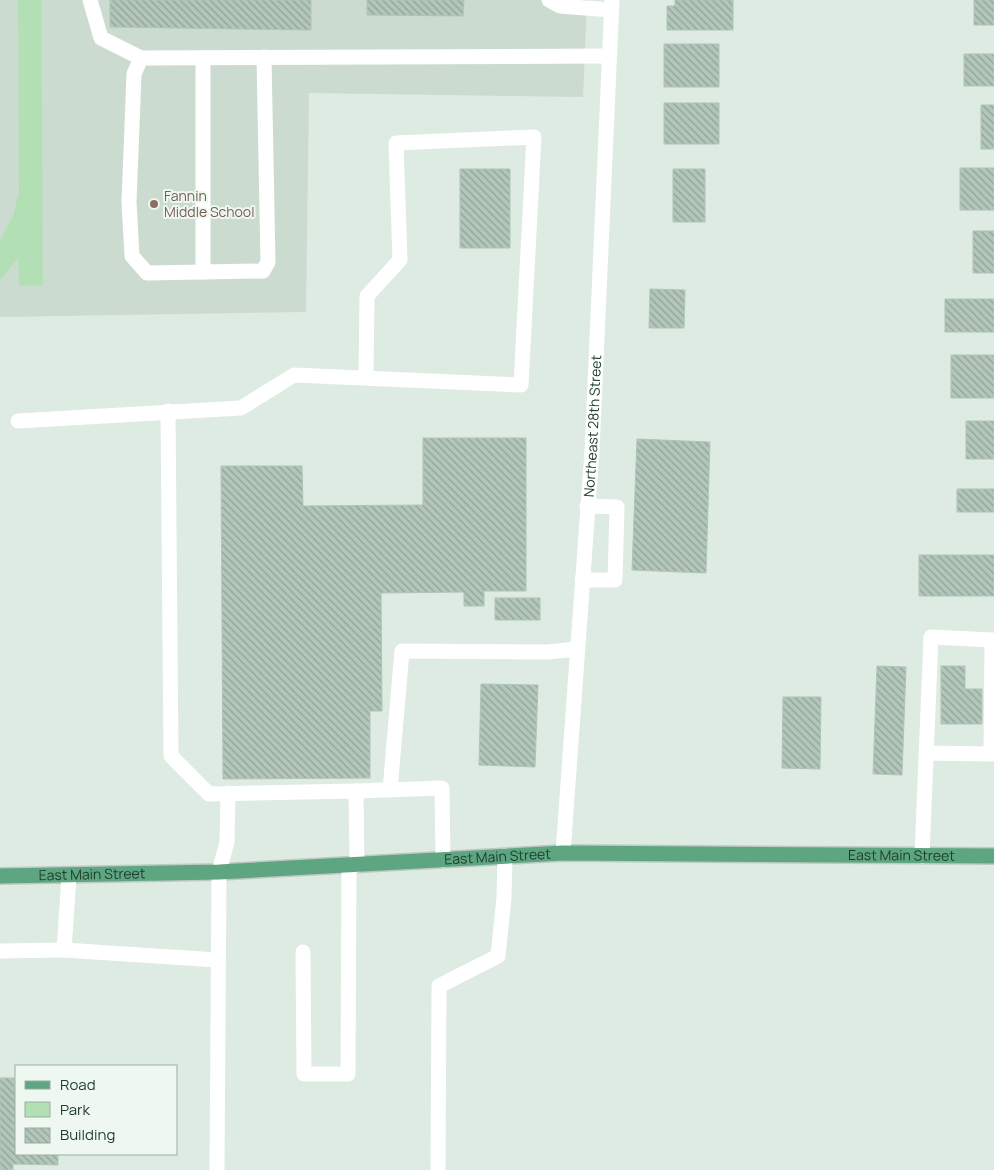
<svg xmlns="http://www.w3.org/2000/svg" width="994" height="1170" font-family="Manrope,sans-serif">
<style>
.built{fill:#ccdbd0}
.green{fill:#b3dfb4}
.building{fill:url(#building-back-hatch);stroke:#afc5b7}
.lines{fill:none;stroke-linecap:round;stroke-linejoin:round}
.major-casing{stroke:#c0c8c4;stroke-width:18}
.minor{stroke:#fff;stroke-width:15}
.major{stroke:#5da681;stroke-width:15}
.education-dot{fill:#8d6e63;stroke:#eef8f0;stroke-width:2}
.labels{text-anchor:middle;stroke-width:4;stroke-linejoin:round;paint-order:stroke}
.education-label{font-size:14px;fill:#785e54;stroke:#eef8f0;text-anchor:start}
.street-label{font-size:14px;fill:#1d3c2c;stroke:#eef8f0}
</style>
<defs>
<pattern id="building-back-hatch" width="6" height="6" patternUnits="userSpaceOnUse" patternTransform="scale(1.25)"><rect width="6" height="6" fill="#b3c6ba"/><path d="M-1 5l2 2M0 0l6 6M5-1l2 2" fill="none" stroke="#91a297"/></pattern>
</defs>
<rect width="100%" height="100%" fill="#ddebe2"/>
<path class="built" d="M0,0h587l-4,97 -274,-4 -3,219 -306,5z"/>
<path class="green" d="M18,0h23l2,285 -24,1 -1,-28 -18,22v-40l13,-23 6,-25z"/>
<path class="building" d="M110,0h201v30l-201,-3z
M367,0h97l-1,16 -96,-1z
M675,0h58v30h-66v-24h8z
M974,0h20v25h-20z
M664,44h55v43h-55z
M964,54h30v32h-30z
M664,103h55v41h-55z
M981,105h13v44h-13z
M960,168h34v42h-34z
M460,169h50v79h-50z
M673,169h32v53h-32z
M973,231h21v42h-21z
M650,289l35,1 -1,38h-35z
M945,299h49v33h-49z
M951,355h43v43h-43z
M966,421h28v38h-28z
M423,438h103v153h-42v15h-20v-14l-83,1 1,118h-12v67l-147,1 -2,-313h81l1,40 120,-1z
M637,439l73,3 -4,131 -74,-3z
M957,489h37v23h-37z
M919,555h75v41h-75z
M495,598h45v22h-45z
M877,666l29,1 -4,108 -29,-1z
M941,666h24v23h17v35h-41z
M481,684l57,1 -3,82 -56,-2z
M783,697h38l-1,72 -38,-1z
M0,1078h14l2,76h42v11l-45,-1v6h-13z"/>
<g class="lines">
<defs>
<g id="major">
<path id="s2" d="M0,876l219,-4 344,-19 431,3"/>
</g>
</defs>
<use href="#major" class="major-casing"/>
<g class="minor">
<path d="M90,0l11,38 40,20 468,-2"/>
<path d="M549,0l11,6 51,4"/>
<path d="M141,58l-7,16 -5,128 3,54 15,17 116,-2 5,-9 -4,-205"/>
<path d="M203,272v-214"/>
<path d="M168,411l3,345 38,38 147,-3 1,74"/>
<path d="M18,421l223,-13 53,-33 227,10 13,-248 -138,6 4,117 -33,36 -1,82"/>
<path d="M582,580h33l2,-73 -30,-1"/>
<path d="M390,790l12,-139 146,1 29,-3"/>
<path d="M356,791l86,-3 1,72"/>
<path id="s1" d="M563,853l29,-402 20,-451"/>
<path d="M922,856l9,-219 61,3 -1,114 -65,-1"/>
<path d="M69,876l-5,74 153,10"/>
<path d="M0,951l64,-1"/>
<path d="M303,952l1,122h44l1,-208"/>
<path d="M217,1170l2,-298 8,-30 1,-49"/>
<path d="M438,1170l1,-184 59,-30 6,-58 1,-42"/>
</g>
<use href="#major" class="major"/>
</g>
<circle class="education-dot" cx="154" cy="204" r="5"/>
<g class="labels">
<g class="education-label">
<text x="164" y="201">Fannin<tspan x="164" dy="16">Middle School</tspan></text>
</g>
<g class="street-label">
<text dy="5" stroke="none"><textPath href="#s1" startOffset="428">Northeast 28th Street</textPath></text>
<text dy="5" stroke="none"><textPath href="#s2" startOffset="902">East Main Street</textPath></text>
<text dy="5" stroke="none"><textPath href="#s2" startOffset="498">East Main Street</textPath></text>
<text dy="5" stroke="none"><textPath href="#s2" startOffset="92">East Main Street</textPath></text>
</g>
</g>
<rect x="15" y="1065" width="162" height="90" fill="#eef8f0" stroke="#9aada2"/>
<rect x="25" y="1081" width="25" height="8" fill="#5da681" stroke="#9aada2"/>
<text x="60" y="1090" font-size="15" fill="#1d3c2c">Road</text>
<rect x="25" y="1102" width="25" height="15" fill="#b3dfb4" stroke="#9aada2"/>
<text x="60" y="1115" font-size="15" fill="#1d3c2c">Park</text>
<rect x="25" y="1128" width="25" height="15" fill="url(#building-back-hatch)" stroke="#9aada2"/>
<text x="60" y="1140" font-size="15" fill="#1d3c2c">Building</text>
</svg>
